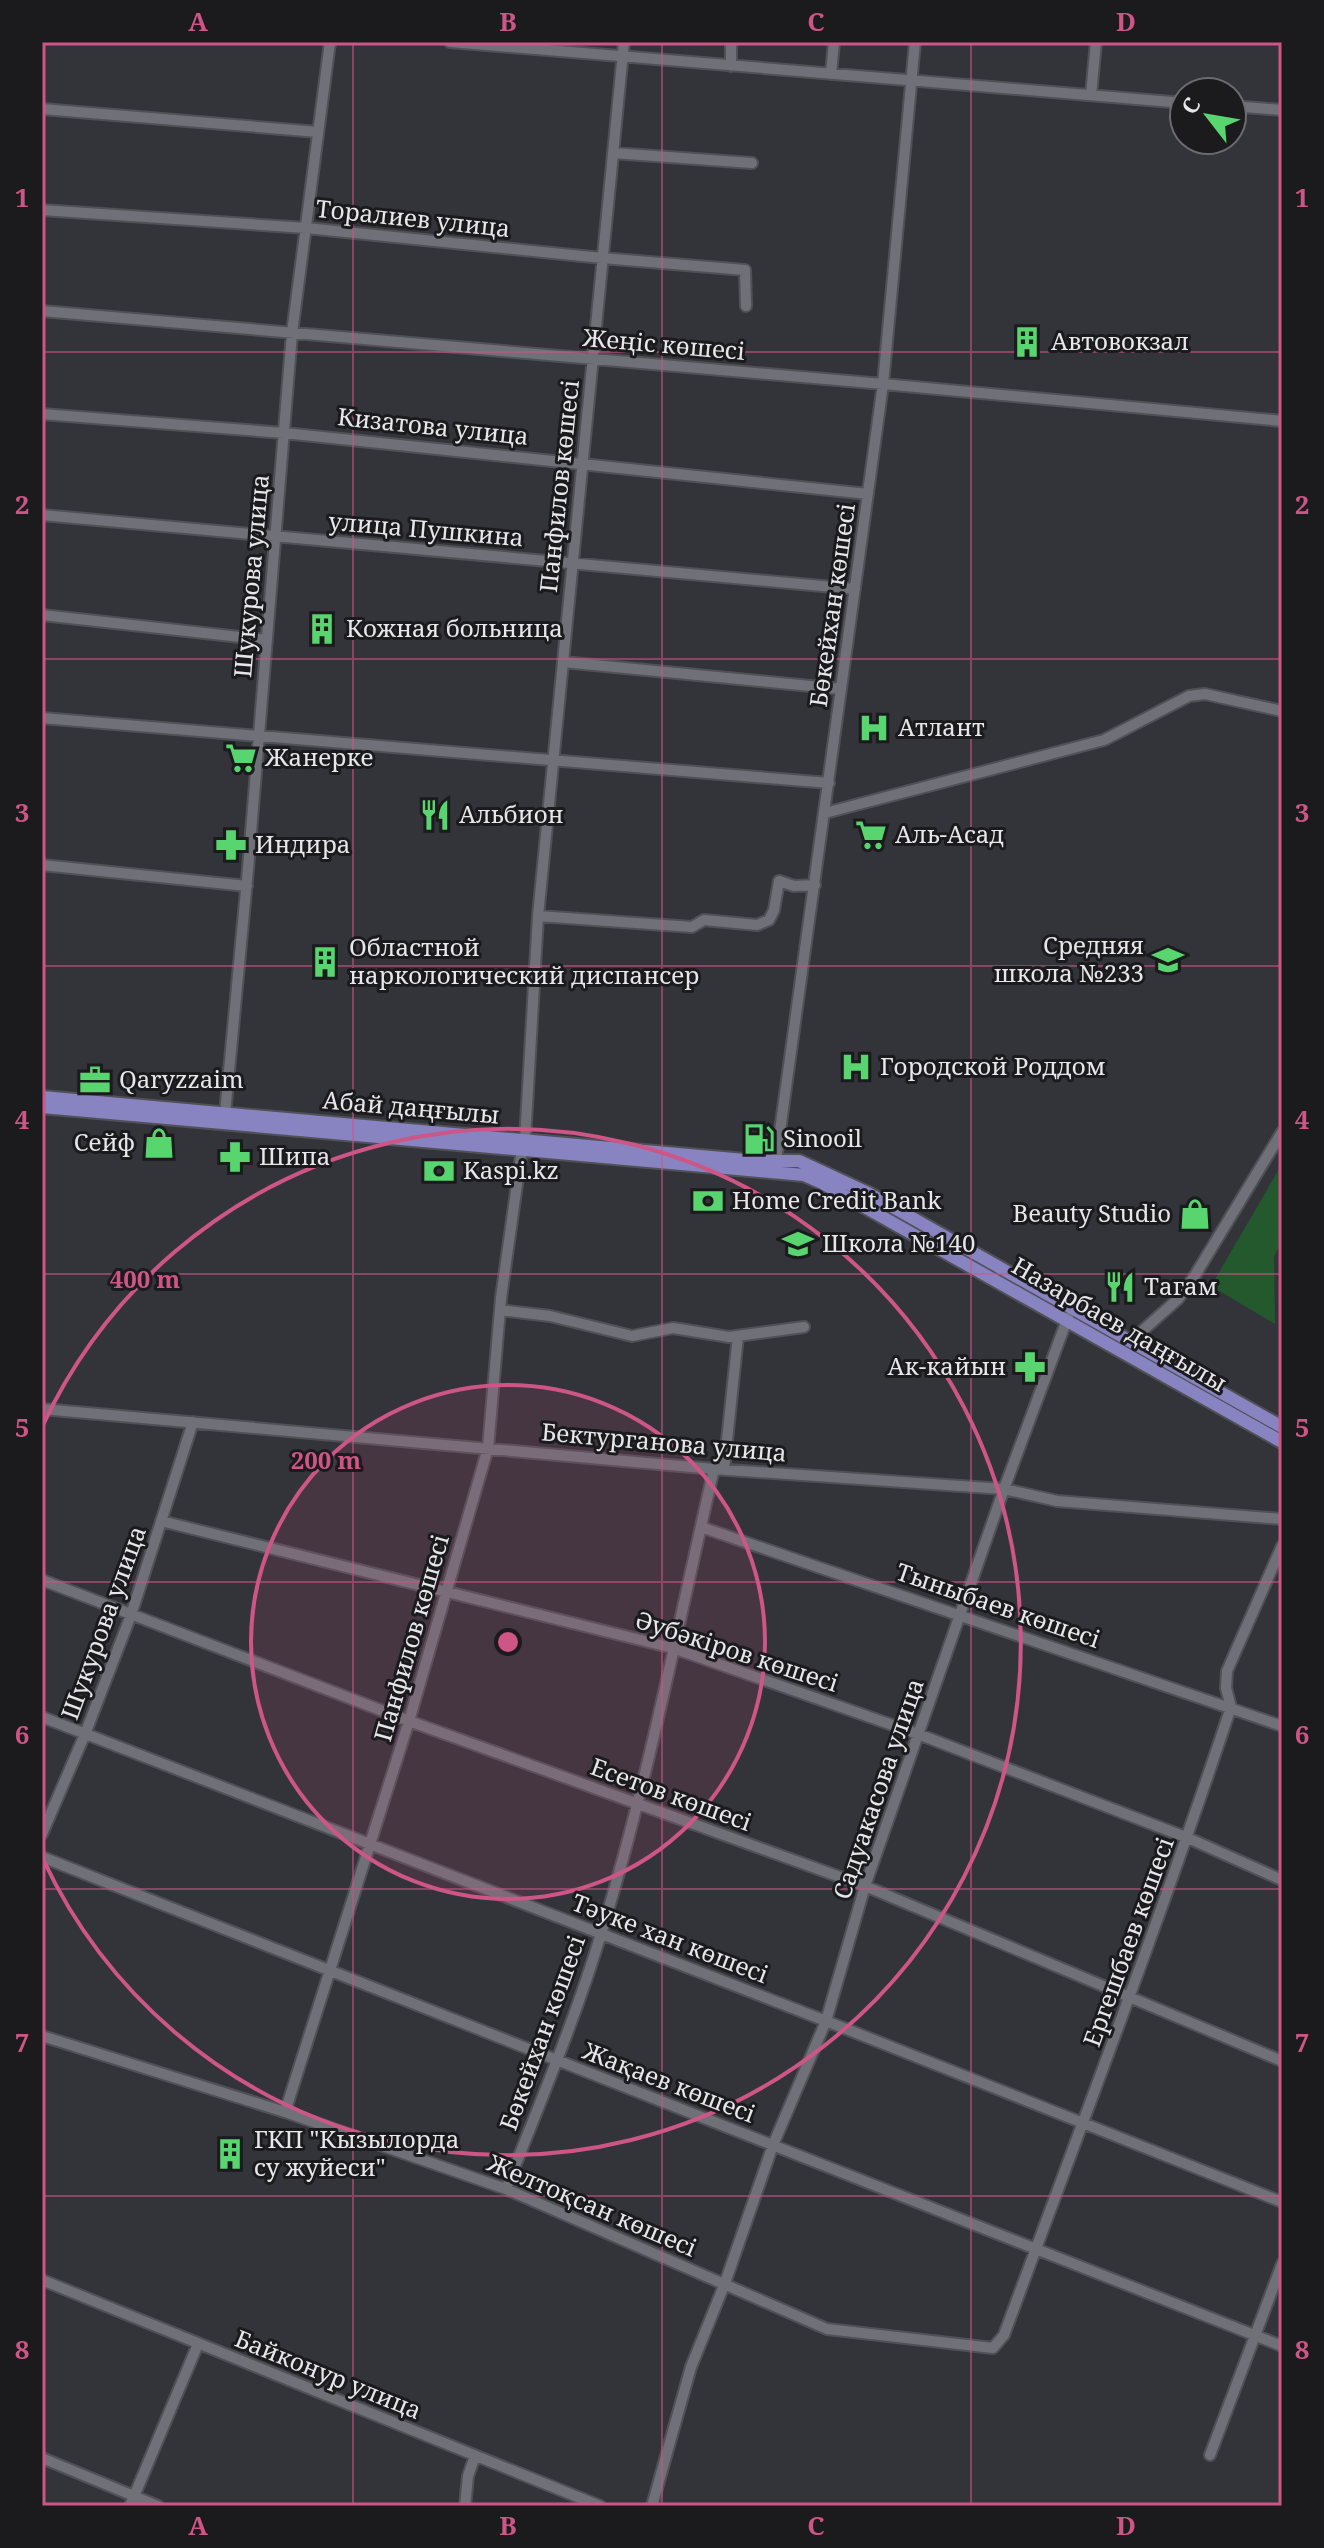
<svg xmlns="http://www.w3.org/2000/svg" width="1324" height="2548" font-family="'Noto Serif',serif">
<style>
.green{fill:#23592d}
.lines{fill:none;stroke-linecap:round;stroke-linejoin:round}
.minor-casing{stroke:#505056;stroke-width:14}
.major-casing{stroke:#505056;stroke-width:16}
.minor{stroke:#707078;stroke-width:10}
.major{stroke:#8883c1;stroke-width:12}
.grid{fill:none;stroke:#cd5686;stroke-width:2;stroke-opacity:0.55}
.ring{fill:none;stroke:#cd5686;stroke-width:4}
.labels{text-anchor:middle;stroke-width:6;stroke-linejoin:round;paint-order:stroke}
.street-label{font-size:24px;fill:#e6e6eb;stroke:#1b1b1e}
.poi-label{font-size:24px;fill:#e6e6eb;stroke:#1b1b1e;text-anchor:start}
.centre{fill:#cd5686;stroke:#1b1b1e;stroke-width:4}
.ring-label{font-size:24px;text-anchor:middle;font-weight:bold;fill:#cd5686;stroke:#1b1b1e;stroke-width:6;stroke-linejoin:round;paint-order:stroke}
.neatline{fill:none;stroke:#cd5686;stroke-width:3}
.grid-label{font-size:26px;text-anchor:middle;font-weight:bold;fill:#cd5686}
</style>
<rect width="100%" height="100%" fill="#33333a"/>
<path class="green" d="M1282,1164v78l-8,14 1,68 -64,-38z"/>
<g class="lines">
<defs>
<path id="minor" d="M450,42l734,61
M731,66v-24
M831,74l3,-32
M1091,95l5,-53
M1232,106l50,4
M42,109l276,23
M613,153l139,10
M42,210l264,18 296,30 143,12 1,36
M42,311l841,73 399,37
M42,414l242,19 584,61
M42,515l813,74
M42,615l225,25
M563,662l278,27
M42,718l787,65
M825,813l279,-73 85,-44 16,-2 77,17
M42,865l205,21
M538,916l154,11 12,-7 53,5 12,-5 5,-10 5,-29 15,5 21,-1
M225,1114l23,-245 44,-536 38,-291
M525,1140l13,-224 86,-874
M775,1167l108,-783 32,-342
M500,1310l50,6 82,20 41,-8 56,9 75,-10
M1131,1341l47,-42 16,-22 88,-145
M42,1409l672,60 290,20 53,12 225,18
M724,1469l14,-133
M161,1521l512,127 245,86 270,104 94,42
M701,1527l581,199
M42,1580l367,141 456,165 417,175
M42,1717l784,304 456,181
M42,1834l43,-100 46,-119 62,-193
M42,1857l1240,489
M42,2036l243,76 221,77 321,140 166,19 11,-13c77,-209 157,-417 227,-628l-5,-19 1,-17 55,-125
M285,2112l124,-391 79,-273 13,-150 21,-149
M506,2189c33,-84 69,-169 95,-255 47,-152 77,-310 113,-465
M42,2280l558,226
M1210,2455l72,-191
M42,2458l116,48
M130,2506l68,-162
M465,2506l3,-30 7,-20
M652,2506l39,-139 34,-84 48,-138 53,-124 39,-135 139,-397 64,-172"/>
<path id="major" d="M42,1097l714,64h43l69,32 414,234
M42,1107l762,68 18,8 460,259"/>
</defs>
<use href="#minor" class="minor-casing"/>
<use href="#major" class="major-casing"/>
<use href="#minor" class="minor"/>
<use href="#major" class="major"/>
</g>
<path class="grid" d="M353,42v2464M662,42v2464M971,42v2464M42,352h1240M42,659h1240M42,966h1240M42,1274h1240M42,1582h1240M42,1889h1240M42,2196h1240"/>
<circle cx="508" cy="1642" r="257" fill="#cd5686" fill-opacity=".12"/>
<g class="ring">
<circle cx="508" cy="1642" r="257"/>
<path d="M43 1425A513 513 0 1 1 43 1859"/>
</g>
<defs>
<symbol id="building-bare" viewBox="-9 -9 18 18"><path d="M-4-6H4V6H1V3H-1V6H-4ZM-2.5-4.3h1.7v1.8h-1.7ZM.8-4.3h1.7v1.8H.8ZM-2.5-1h1.7V.8h-1.7ZM.8-1h1.7V.8H.8Z" fill="#58d56f" stroke="#1b1b1e" stroke-width="2.5" paint-order="stroke"/></symbol>
<symbol id="hospital-bare" viewBox="-9 -9 18 18"><path d="M-5-5h3v3.5h4V-5h3V5h-3V1.5h-4V5h-3Z" fill="#58d56f" stroke="#1b1b1e" stroke-width="2.5" paint-order="stroke"/></symbol>
<symbol id="supermarket-bare" viewBox="-9 -9 18 18"><path d="M-6-5.5h2.5l.6 2H6L4.5 2H-2.5L-4.4-4H-6ZM-1.5 3.2a1.3 1.3 0 1 0 .1 0ZM3 3.2a1.3 1.3 0 1 0 .1 0Z" fill="#58d56f" stroke="#1b1b1e" stroke-width="2.5" paint-order="stroke"/></symbol>
<symbol id="restaurant-bare" viewBox="-9 -9 18 18"><path d="M-5-6h1v4h1v-4h1v4h1v-4h1v5L-1.5 .5V6h-2V.5L-5-1ZM5-6V6H3V1.5H1.5Q1.5-4 5-6Z" fill="#58d56f" stroke="#1b1b1e" stroke-width="2.5" paint-order="stroke"/></symbol>
<symbol id="pharmacy-bare" viewBox="-9 -9 18 18"><path d="M-2-6h4v4h4v4h-4v4h-4v-4h-4v-4h4Z" fill="#58d56f" stroke="#1b1b1e" stroke-width="2.5" paint-order="stroke"/></symbol>
<symbol id="school-bare" viewBox="-9 -9 18 18"><path d="M0-5L7-2L0 1L-7-2ZM-4 1L0 2.5L4 1V4Q0 6-4 4Z" fill="#58d56f" stroke="#1b1b1e" stroke-width="2.5" paint-order="stroke"/></symbol>
<symbol id="office-bare" viewBox="-9 -9 18 18"><path d="M-6-3h4V-5.5h4V-3h4V5H-6ZM-1-4.5V-3h2v-1.5ZM-6 0V1H6V0Z" fill="#58d56f" stroke="#1b1b1e" stroke-width="2.5" paint-order="stroke"/></symbol>
<symbol id="fuel-bare" viewBox="-9 -9 18 18"><path d="M-5.5-6h7V0h2V4h1.3V-2.5L3-4.5l.8-.8L6-3V5H2.5V1h-1V6h-7ZM-4.2-4.7v3.2H.2V-4.7Z" fill="#58d56f" stroke="#1b1b1e" stroke-width="2.5" paint-order="stroke"/></symbol>
<symbol id="shop-bare" viewBox="-9 -9 18 18"><path d="M-5-2.5h2.3a2.7 3.5 0 0 1 5.4 0H5L5.5 6h-11ZM-1.5-2.5h3a1.5 2.3 0 0 0-3 0Z" fill="#58d56f" stroke="#1b1b1e" stroke-width="2.5" paint-order="stroke"/></symbol>
<symbol id="bank-bare" viewBox="-9 -9 18 18"><path d="M-6-4H6V4H-6ZM0-2.3a2.3 2.3 0 1 0 0 4.6a2.3 2.3 0 1 0 0-4.6Z" fill="#58d56f" stroke="#1b1b1e" stroke-width="2.5" paint-order="stroke"/></symbol>
</defs>
<g fill-rule="evenodd">
<use href="#building-bare" x="1005" y="320" width="44" height="44"/>
<use href="#building-bare" x="300" y="607" width="44" height="44"/>
<use href="#hospital-bare" x="852" y="706" width="44" height="44"/>
<use href="#supermarket-bare" x="219" y="736" width="44" height="44"/>
<use href="#restaurant-bare" x="413" y="793" width="44" height="44"/>
<use href="#supermarket-bare" x="849" y="813" width="44" height="44"/>
<use href="#pharmacy-bare" x="209" y="823" width="44" height="44"/>
<use href="#school-bare" x="1146" y="938" width="44" height="44"/>
<use href="#building-bare" x="303" y="940" width="44" height="44"/>
<use href="#hospital-bare" x="834" y="1045" width="44" height="44"/>
<use href="#office-bare" x="73" y="1058" width="44" height="44"/>
<use href="#fuel-bare" x="737" y="1117" width="44" height="44"/>
<use href="#shop-bare" x="137" y="1121" width="44" height="44"/>
<use href="#pharmacy-bare" x="213" y="1135" width="44" height="44"/>
<use href="#bank-bare" x="417" y="1149" width="44" height="44"/>
<use href="#bank-bare" x="686" y="1179" width="44" height="44"/>
<use href="#shop-bare" x="1173" y="1192" width="44" height="44"/>
<use href="#school-bare" x="776" y="1222" width="44" height="44"/>
<use href="#restaurant-bare" x="1098" y="1265" width="44" height="44"/>
<use href="#pharmacy-bare" x="1008" y="1345" width="44" height="44"/>
<use href="#building-bare" x="208" y="2132" width="44" height="44"/>
</g>
<g class="labels">
<g class="street-label">
<text transform="translate(413 219) rotate(6)" y="8">Торалиев улица</text>
<text transform="translate(664 345) rotate(5)" y="8">Жеңіс көшесі</text>
<text transform="translate(433 427) rotate(6)" y="8">Кизатова улица</text>
<text transform="translate(560 486) rotate(-84)" y="8">Панфилов көшесі</text>
<text transform="translate(426 530) rotate(5)" y="8">улица Пушкина</text>
<text transform="translate(252 576) rotate(-85)" y="8">Шукурова улица</text>
<text transform="translate(833 605) rotate(-82)" y="8">Бөкейхан көшесі</text>
<text transform="translate(411 1108) rotate(5)" y="8">Абай даңғылы</text>
<text transform="translate(1119 1325) rotate(30)" y="8">Назарбаев даңғылы</text>
<text transform="translate(664 1443) rotate(5)" y="8">Бектурганова улица</text>
<text transform="translate(998 1606) rotate(19)" y="8">Тыныбаев көшесі</text>
<text transform="translate(104 1623) rotate(-70)" y="8">Шукурова улица</text>
<text transform="translate(412 1638) rotate(-74)" y="8">Панфилов көшесі</text>
<text transform="translate(737 1652) rotate(18)" y="8">Әубәкіров көшесі</text>
<text transform="translate(879 1789) rotate(-71)" y="8">Садуакасова улица</text>
<text transform="translate(671 1795) rotate(20)" y="8">Есетов көшесі</text>
<text transform="translate(670 1939) rotate(21)" y="8">Тәуке хан көшесі</text>
<text transform="translate(1129 1942) rotate(-70)" y="8">Ергешбаев көшесі</text>
<text transform="translate(543 2033) rotate(-70)" y="8">Бөкейхан көшесі</text>
<text transform="translate(669 2083) rotate(21)" y="8">Жақаев көшесі</text>
<text transform="translate(592 2206) rotate(23)" y="8">Желтоқсан көшесі</text>
<text transform="translate(328 2375) rotate(22)" y="8">Байконур улица</text>
</g>
<g class="poi-label">
<text x="1051" y="350">Автовокзал</text>
<text x="346" y="637">Кожная больница</text>
<text x="898" y="736">Атлант</text>
<text x="265" y="766">Жанерке</text>
<text x="459" y="823">Альбион</text>
<text x="895" y="843">Аль-Асад</text>
<text x="255" y="853">Индира</text>
<text x="1144" y="954" text-anchor="end">Средняя<tspan x="1144" dy="28">школа №233</tspan></text>
<text x="349" y="956">Областной<tspan x="349" dy="28">наркологический диспансер</tspan></text>
<text x="880" y="1075">Городской Роддом</text>
<text x="119" y="1088">Qaryzzaim</text>
<text x="783" y="1147">Sinooil</text>
<text x="135" y="1151" text-anchor="end">Сейф</text>
<text x="259" y="1165">Шипа</text>
<text x="463" y="1179">Kaspi.kz</text>
<text x="732" y="1209">Home Credit Bank</text>
<text x="1171" y="1222" text-anchor="end">Beauty Studio</text>
<text x="822" y="1252">Школа №140</text>
<text x="1144" y="1295">Тагам</text>
<text x="1006" y="1375" text-anchor="end">Ак-кайын</text>
<text x="254" y="2148">ГКП "Кызылорда<tspan x="254" dy="28">су жуйеси"</tspan></text>
</g>
</g>
<circle cx="508" cy="1642" r="12" class="centre"/>
<g class="ring-label">
<text x="145" y="1288">400 m</text>
<text x="326" y="1469">200 m</text>
</g>
<rect width="1324" height="2548" fill="none" stroke="#1b1b1e" stroke-width="88"/>
<g transform="translate(1208 116) rotate(301)"><circle r="38" fill="#1b1b1e" stroke="#6c6c70" stroke-width="2"/>
<path d="M0-6L14 30L0 20L-14 30Z" fill="#58d56f"/>
<text y="-12" font-size="22" font-weight="bold" text-anchor="middle" fill="#e6e6eb">С</text>
</g>
<rect x="44" y="44" width="1236" height="2460" class="neatline"/>
<g class="grid-label">
<text x="198" y="31">A</text>
<text x="508" y="31">B</text>
<text x="816" y="31">C</text>
<text x="1126" y="31">D</text>
<text x="22" y="207">1</text>
<text x="1302" y="207">1</text>
<text x="22" y="514">2</text>
<text x="1302" y="514">2</text>
<text x="22" y="822">3</text>
<text x="1302" y="822">3</text>
<text x="22" y="1129">4</text>
<text x="1302" y="1129">4</text>
<text x="22" y="1437">5</text>
<text x="1302" y="1437">5</text>
<text x="22" y="1744">6</text>
<text x="1302" y="1744">6</text>
<text x="22" y="2052">7</text>
<text x="1302" y="2052">7</text>
<text x="22" y="2359">8</text>
<text x="1302" y="2359">8</text>
<text x="198" y="2535">A</text>
<text x="508" y="2535">B</text>
<text x="816" y="2535">C</text>
<text x="1126" y="2535">D</text>
</g>
</svg>
